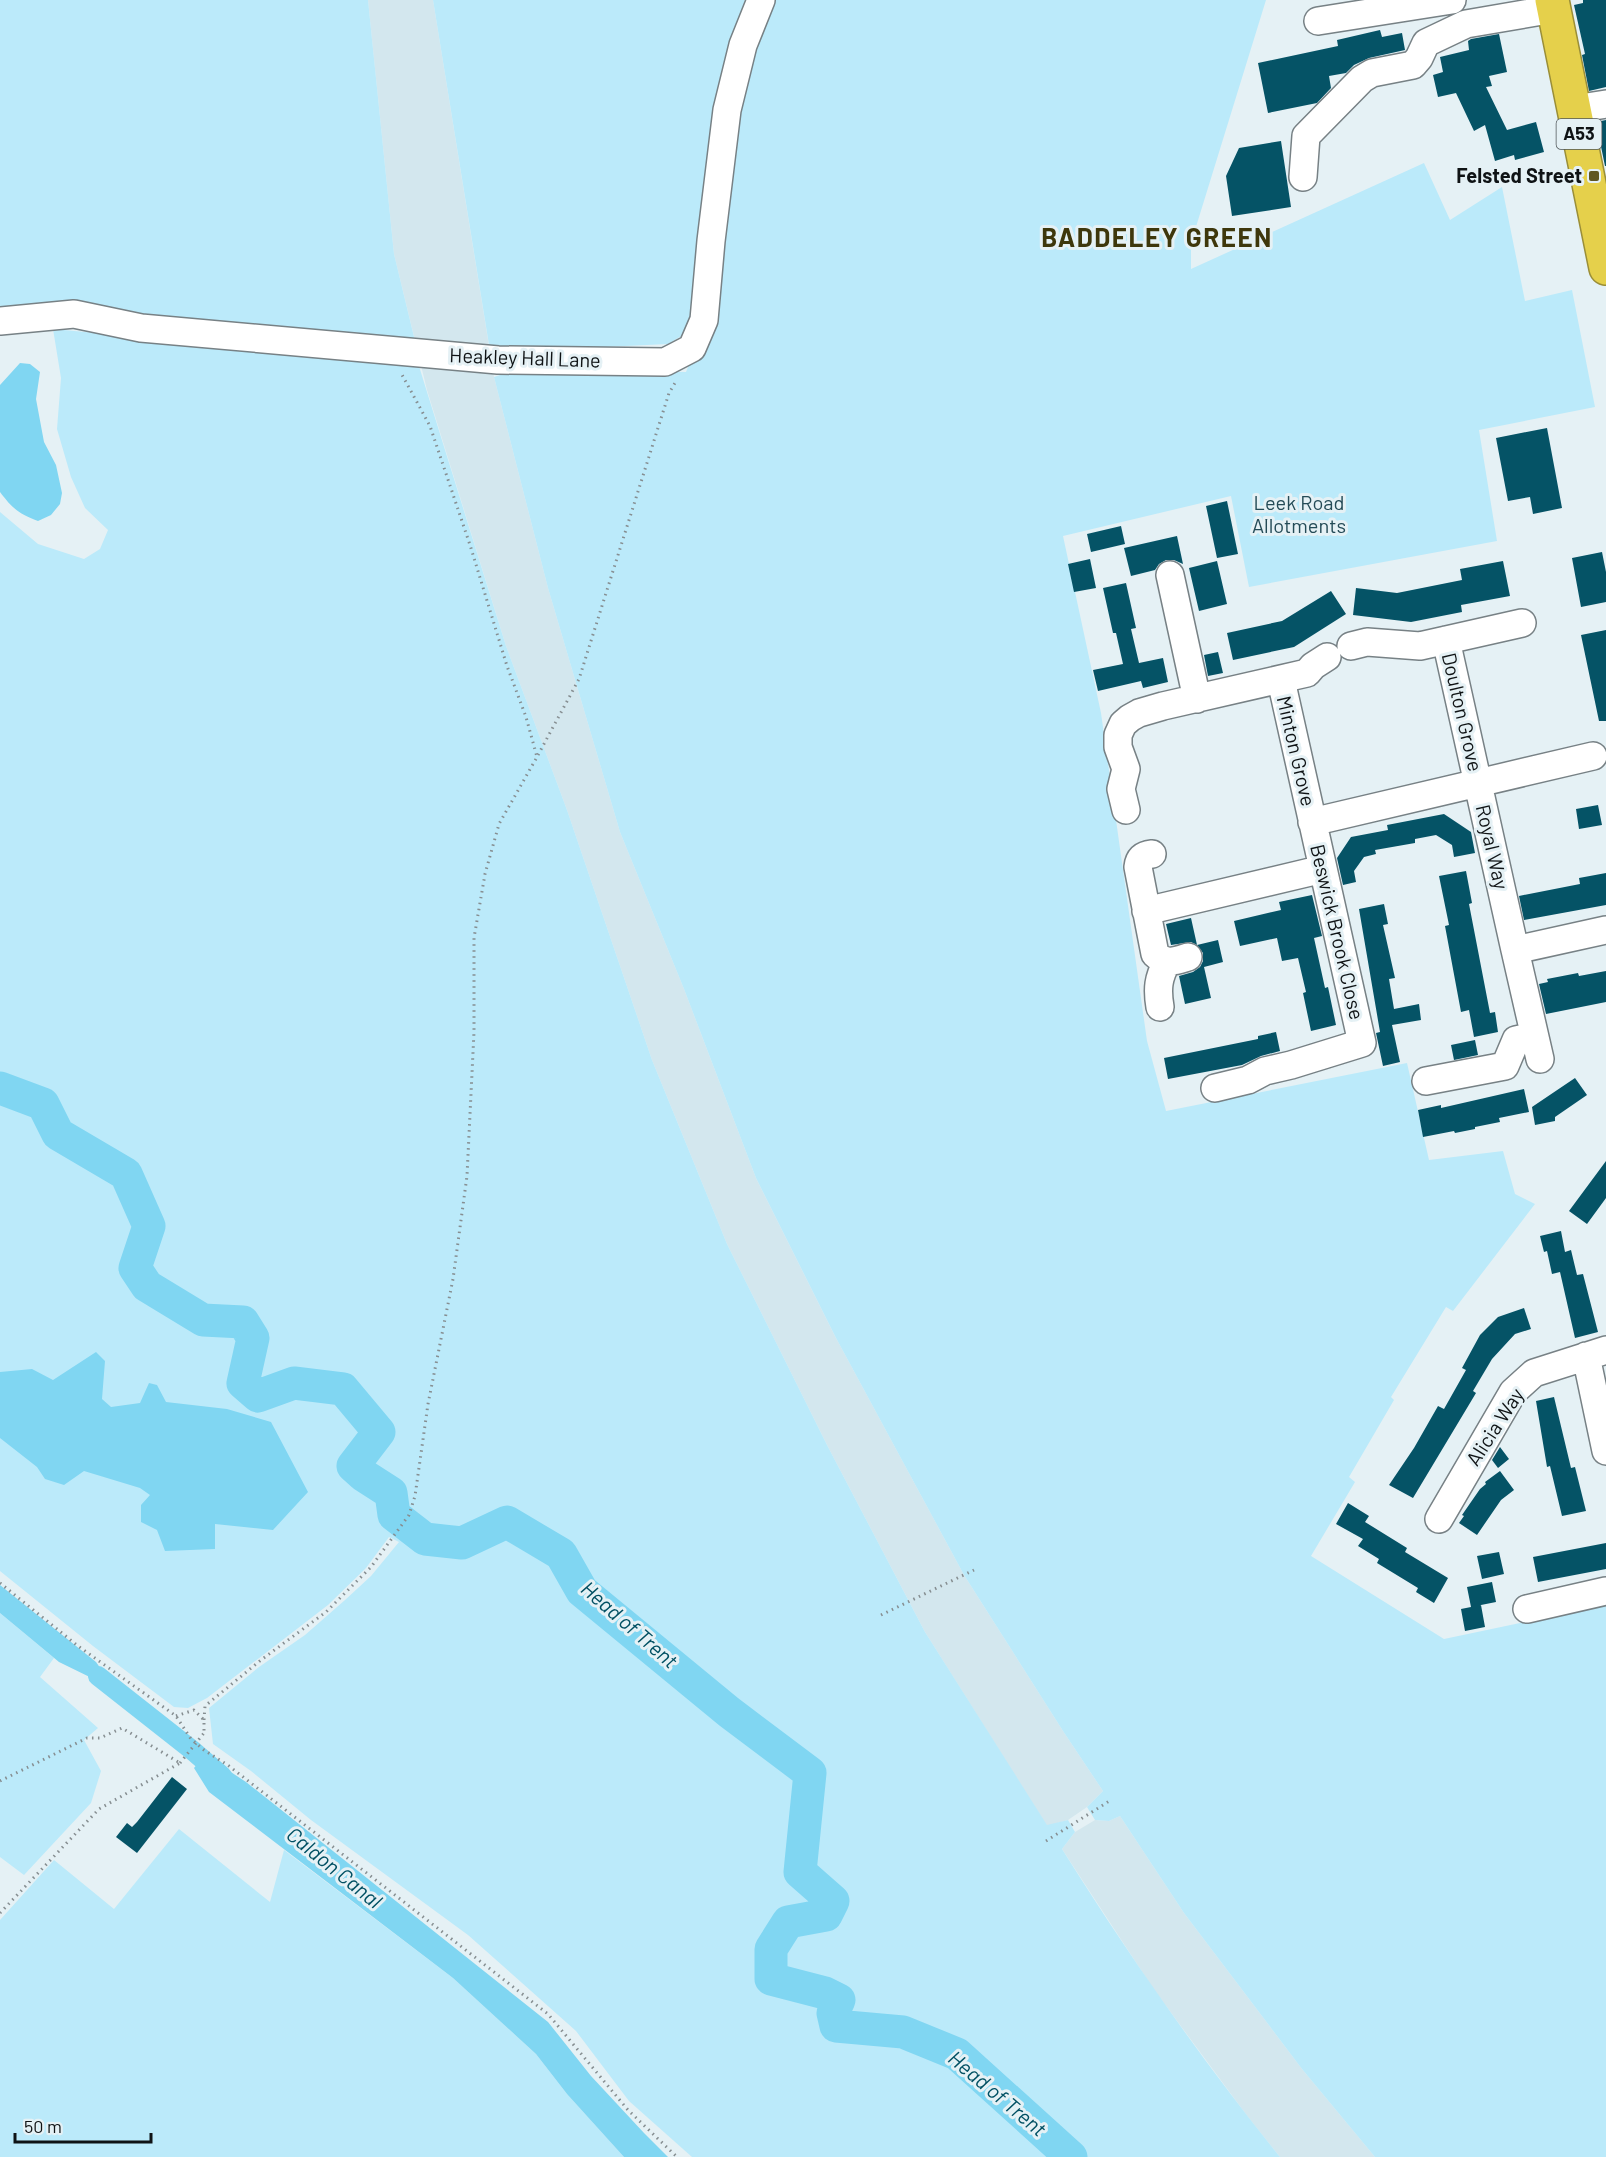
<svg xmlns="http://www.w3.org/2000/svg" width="1606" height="2157" font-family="Barlow,sans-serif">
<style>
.built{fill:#d3e7ee}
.green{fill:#bbeafa}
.water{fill:#80d6f2}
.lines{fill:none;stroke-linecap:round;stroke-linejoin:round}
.canal{stroke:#80d6f2;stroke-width:20}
.river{stroke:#80d6f2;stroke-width:33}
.building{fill:#055366}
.minor-casing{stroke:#778185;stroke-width:30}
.highway-casing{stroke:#9a8e38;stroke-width:36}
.path{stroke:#868e91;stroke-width:3;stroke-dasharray:1.5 4.5;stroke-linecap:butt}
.minor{stroke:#fff;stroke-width:27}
.highway{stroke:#e5d04b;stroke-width:33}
.path-bridge{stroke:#868e91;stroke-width:3;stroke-dasharray:1.5 4.5;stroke-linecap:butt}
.poi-dot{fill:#5f5622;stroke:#e5f1f5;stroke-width:2}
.labels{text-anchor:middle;stroke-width:6;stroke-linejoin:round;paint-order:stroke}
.shield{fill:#e5f1f5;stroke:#4f5658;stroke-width:1.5}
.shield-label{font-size:18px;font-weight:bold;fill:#0f1315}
.poi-label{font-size:20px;font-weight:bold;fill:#0f1315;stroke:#e5f1f5;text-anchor:end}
.street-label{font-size:20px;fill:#0f1315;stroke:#e5f1f5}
.park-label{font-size:20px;fill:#244b57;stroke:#e5f1f5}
.water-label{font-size:21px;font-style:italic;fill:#015063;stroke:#e5f1f5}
.district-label{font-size:26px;font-weight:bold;letter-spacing:1.5px;fill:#3e370c;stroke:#e5f1f5}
</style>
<rect width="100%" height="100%" fill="#e5f1f5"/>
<path class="built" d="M368,0h65l61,377 54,211 72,244 64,157 72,189 80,160 128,237 99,156 40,60 -16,16 -19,13 -21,6 -122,-194 -98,-187 -100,-201 -75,-184 -85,-250 -61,-164 -79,-256 -33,-136z
M1120,1816l64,97 118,156 73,88h-95l-32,-40 -96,-130 -90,-138 13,-17 20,-12 14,1z"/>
<path class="green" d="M0,0h368l26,254 21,87 -415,-30z
M433,0h312l-23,70 -31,235v12l-8,18 -15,9 -170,8 -9,-7z
M772,0h494l-75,243v26l233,-106 26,57 52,-33 23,114 47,-11 23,117 -116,23 18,111 -248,46 -18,-91 -168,40 38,177 46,328 19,70 241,-48 22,97 74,-9 12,43 20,10 -82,107 -7,-4 -55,90 3,3 -45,77 6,5 -44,74 133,83 162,-34v552h-231l-73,-88 -118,-156 -64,-97 -11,5 -14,-1 -8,-13 16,-16 -40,-60 -99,-156 -128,-237 -80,-160 -72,-189 -64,-157 -72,-244 -54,-211 24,-8 168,3 6,-15 24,-87 34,-220z
M53,329l365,34 88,283 61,164 85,250 75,184 100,201 98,187 122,193 21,-5 7,12 -13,17c67,107 139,210 218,308h-588l-63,-56 -53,-70 -108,-96 -157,-115 -60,-49 -38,-27 -4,-36 50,-41 46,-32 40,-35 26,-24 28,-34 -10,-5 -23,31 -38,37 -121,93 -19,10 -14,-1 -81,-61 -93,-75v-1059l38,32 46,15 16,-10 8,-19 -23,-22 -14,-31 -14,-48 4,-51z
M0,1613l54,45 -14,19 58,51 -14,12 17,31 -10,32 -67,72 -24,-18z
M179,1829l91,73 14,-52 169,128 83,76 31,40 57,63h-624v-237l54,-60 60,49z"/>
<path class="water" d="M20,363l10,1 10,8 -4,27 8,43 12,23 6,28 -2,11 -9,11 -13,6c-19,-7 -26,-13 -38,-29v-107z
M96,1352l9,9 -3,38 9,8 29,-4 9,-20 8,2 9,17 61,7 44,13 37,70 -35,38 -58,-6v25l-50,2 -8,-21 -16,-8v-17l9,-10 -10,-7 -56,-17 -20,14 -19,-6 -8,-12 -37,-29v-66l32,-3 21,11z
M0,1585l96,77 12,17 12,9 -4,5 -12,-9 -45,-22 -59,-49z
M205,1755l41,27 302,240 43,54 53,57 24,24h-44l-57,-63 -31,-40 -83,-76 -244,-186 -15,-24z"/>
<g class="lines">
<path class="canal" d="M98,1676l94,74 30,26"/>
<path class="river" d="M0,1088l43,16 15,30 68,40 23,52 -14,42 12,18 56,34 40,2 10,16 -10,45 15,13 36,-13 49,6 36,43 -26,34 10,9 28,18 3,22 31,24 37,4 45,-21 54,32 21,37 147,121 81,61 -10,99 33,29 -7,14 -38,7 -17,27v30l54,14 14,7 -6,13 3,13 67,6 54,22 114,103"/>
</g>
<path class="building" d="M1583,0h23v87l-17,4 -7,-36 3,-1 -11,-49 9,-2z
M1380,30l2,7 20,-4 3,17 -36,8 -15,7 -8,8 -17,3 2,12 -14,15 -49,10 -10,-50 80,-17 -1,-6z
M1499,34l8,38 -18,4 3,10 -6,1 21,43 29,-8 8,30 -29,8 -1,-5 -19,6 -10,-36 -11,6 -18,-38 -18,4 -5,-22 10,-3 -3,-15 29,-7 -1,-9 3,-2z
M1606,120v46h-1l-9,-44z
M1281,141l10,66 -59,9 -6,-40 13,-28z
M1547,428l15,80 -29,6 -3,-17 -22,4 -12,-63z
M1227,501l11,53 -21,4 -11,-52z
M1121,526l4,18 -34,8 -4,-18z
M1177,536l6,28 -9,-4h-8l-7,4 -4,6 -24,6 -7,-28z
M1602,552l4,20v30l-25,5 -9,-49z
M1090,559l6,29 -22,4 -6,-28z
M1217,561l10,43 -28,7 -10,-43z
M1503,561l7,35 -49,9 1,7 -51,10 -58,-7 3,-27 41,5 65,-13 -2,-11z
M1126,583l10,45 -5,1 8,34 24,-5 5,24 -25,6 -2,-7 -43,10 -5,-21 30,-6 -7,-31h-3l-10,-45z
M1331,591l15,23 -52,33 -61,13 -6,-27 55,-12z
M1606,630v91h-7l-18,-86z
M1218,652l5,21 -15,3 -4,-21z
M1598,805l4,20 -23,4 -3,-20z
M1444,814l27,18 4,21 -21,4 -2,-12 -16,-10 -21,4v4l-40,7 1,4 -12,3 -10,14 2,11 -13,3 -6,-27 14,-21 37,-7 -1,-5z
M1466,871l6,32 -3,1 21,109 5,-1 3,20 -24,5 -5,-27 -8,2 -16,-86 4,-1 -10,-49z
M1606,873v32l-82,15 -5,-24 61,-12 -1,-6z
M1312,895l10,41 -8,2 11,50 3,-1 8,38 -25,6 -8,-38 3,-1 -8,-34 -16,3 -5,-23 -37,8 -6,-25 47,-11 -2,-8z
M1384,904l4,20 -5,1 12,53 -6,1 5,30 25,-5 2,16 -29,5 8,37 -17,4 -7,-33 4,-1 -21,-123z
M1191,918l6,27 -6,-3 -20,3 -5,-21z
M1218,940l5,22 -19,5 7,31 -26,6 -6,-28 14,-4 7,-5 3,-6v-8l-6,-8z
M1606,971v31l-60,12 -7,-30 9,-2 -1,-3 31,-6 1,3z
M1276,1032l4,19 -19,5 -19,9 -74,14 -4,-21 94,-19v-3z
M1475,1040l3,15 -24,5 -3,-15z
M1575,1078l12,17 -32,22v4l-20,4 -3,-18z
M1524,1089l5,23 -30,6 1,4 -25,5v2l-20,4 -1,-2 -31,6 -5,-27 23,-5v3z
M1606,1161v37l-19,26 -18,-13z
M1561,1231l4,21 6,-2 6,25 6,-1 15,58 -23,6 -15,-66 -8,2 -5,-23 -3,1 -4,-16z
M1524,1308l7,21 -16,5 -23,25 -19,32 3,2 -63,105 -24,-13 25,-37 24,-42 6,3 22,-39 -4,-2 18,-33 18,-18z
M1554,1397l17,71 4,-1 11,44 -24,5 -12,-50 -3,1 -11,-66z
M1500,1447l9,12 -11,9 -6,-8z
M1500,1471l14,19 -13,10 -24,35 -18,-12 5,-7 -2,-1 18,-26 6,-5 -1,-2z
M1348,1503l21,13 -4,6 42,26 -2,4 43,26 -14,25 -18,-11 2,-4 -41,-25 2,-4 -21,-13 5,-7 -27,-15z
M1606,1543v26l-68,13 -5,-25z
M1499,1552l5,22 -22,5 -5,-23z
M1492,1582l4,20 -25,5 -4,-20z
M1481,1605l4,22 -20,4 -4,-22z
M172,1777l15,12 -50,64 -21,-16 11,-14 5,4 5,-5z"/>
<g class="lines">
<defs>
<path id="minor" d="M1318,21l134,-21
M1574,109l32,-5
M1303,177l3,-41 56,-57 10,-6 41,-8 6,-7 7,-15 40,-19 88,-15
M0,321l74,-7 67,14 357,32 167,2 27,-14 12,-28 7,-79 16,-131 16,-65 18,-45
M1170,575l27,124
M1446,640l69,310 91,-20
M1351,646l16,-4 53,4 102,-23
M1126,810l-5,-21 5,-20 -8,-22v-12l5,-11 7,-6 9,-5 24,-7 144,-33 6,-7 14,-9
M1312,822l281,-66
M1152,854c-9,1 -13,4 -14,13l17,87c11,11 20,7 33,3
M1146,911l177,-42
M1515,950l25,109
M1160,1007c-3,-18 -2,-29 7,-45
M1426,1081l79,-15 11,-26 18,-4
M1215,1088l33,-8 17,-9 26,-6 71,-22 -81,-363
M1586,1356l20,95
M1439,1519l74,-127 21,-19 72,-23
M1527,1609l79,-18"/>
<path id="highway" d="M1552,0l54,268"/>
</defs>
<use href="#minor" class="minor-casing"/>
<use href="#highway" class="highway-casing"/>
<path class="path" d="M538,755l41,-76 90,-286 6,-10
M0,1583l78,63 98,70 15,23 13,11 25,16 319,248 80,96 49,47
M881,1615l93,-45
M176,1716l18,-6 10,10v13
M204,1720l1,-14 56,-46 65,-48 45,-45 38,-52 6,-19 13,-92 25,-125 14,-103 7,-144v-94l11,-64 14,-50 38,-67 -11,-40 -19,-51 -37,-121 -40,-119 -29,-53
M0,1781l87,-43h13l22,-10 58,35
M1046,1841l65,-41
M0,1913l99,-104 81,-46"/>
<use href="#minor" class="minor"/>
<use href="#highway" class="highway"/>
<path class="path-bridge" d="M180,1763l24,-30"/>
</g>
<rect class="poi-dot" x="1588" y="170" width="12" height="12" rx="3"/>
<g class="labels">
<rect class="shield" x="1556.5" y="119" width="45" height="30" rx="4.5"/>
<g class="shield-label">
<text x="1579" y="140">A53</text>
</g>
<g class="poi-label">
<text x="1582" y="183">Felsted Street</text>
</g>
<g class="street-label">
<text transform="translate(525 358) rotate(2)" y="7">Heakley Hall Lane</text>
<text transform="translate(1462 712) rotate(77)" y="7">Doulton Grove</text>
<text transform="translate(1296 751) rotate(77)" y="7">Minton Grove</text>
<text transform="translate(1492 847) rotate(77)" y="7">Royal Way</text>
<text transform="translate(1337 932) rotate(77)" y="7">Beswick Brook Close</text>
<text transform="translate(1495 1427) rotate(-57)" y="7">Alicia Way</text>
</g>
<g class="park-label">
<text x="1299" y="510">Leek Road<tspan x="1299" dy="23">Allotments</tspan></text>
</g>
<g class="water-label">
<text transform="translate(629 1625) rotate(41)" y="7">Head of Trent</text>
<text transform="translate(334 1868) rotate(39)" y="7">Caldon Canal</text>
<text transform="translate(997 2094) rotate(40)" y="7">Head of Trent</text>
</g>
<g class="district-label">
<text x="1157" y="247">BADDELEY GREEN</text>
</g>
</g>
<path d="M15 2133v9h136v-9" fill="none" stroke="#0f1315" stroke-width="3"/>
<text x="24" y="2133" font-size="18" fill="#0f1315" stroke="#e5f1f5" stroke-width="4.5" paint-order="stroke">50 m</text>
</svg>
